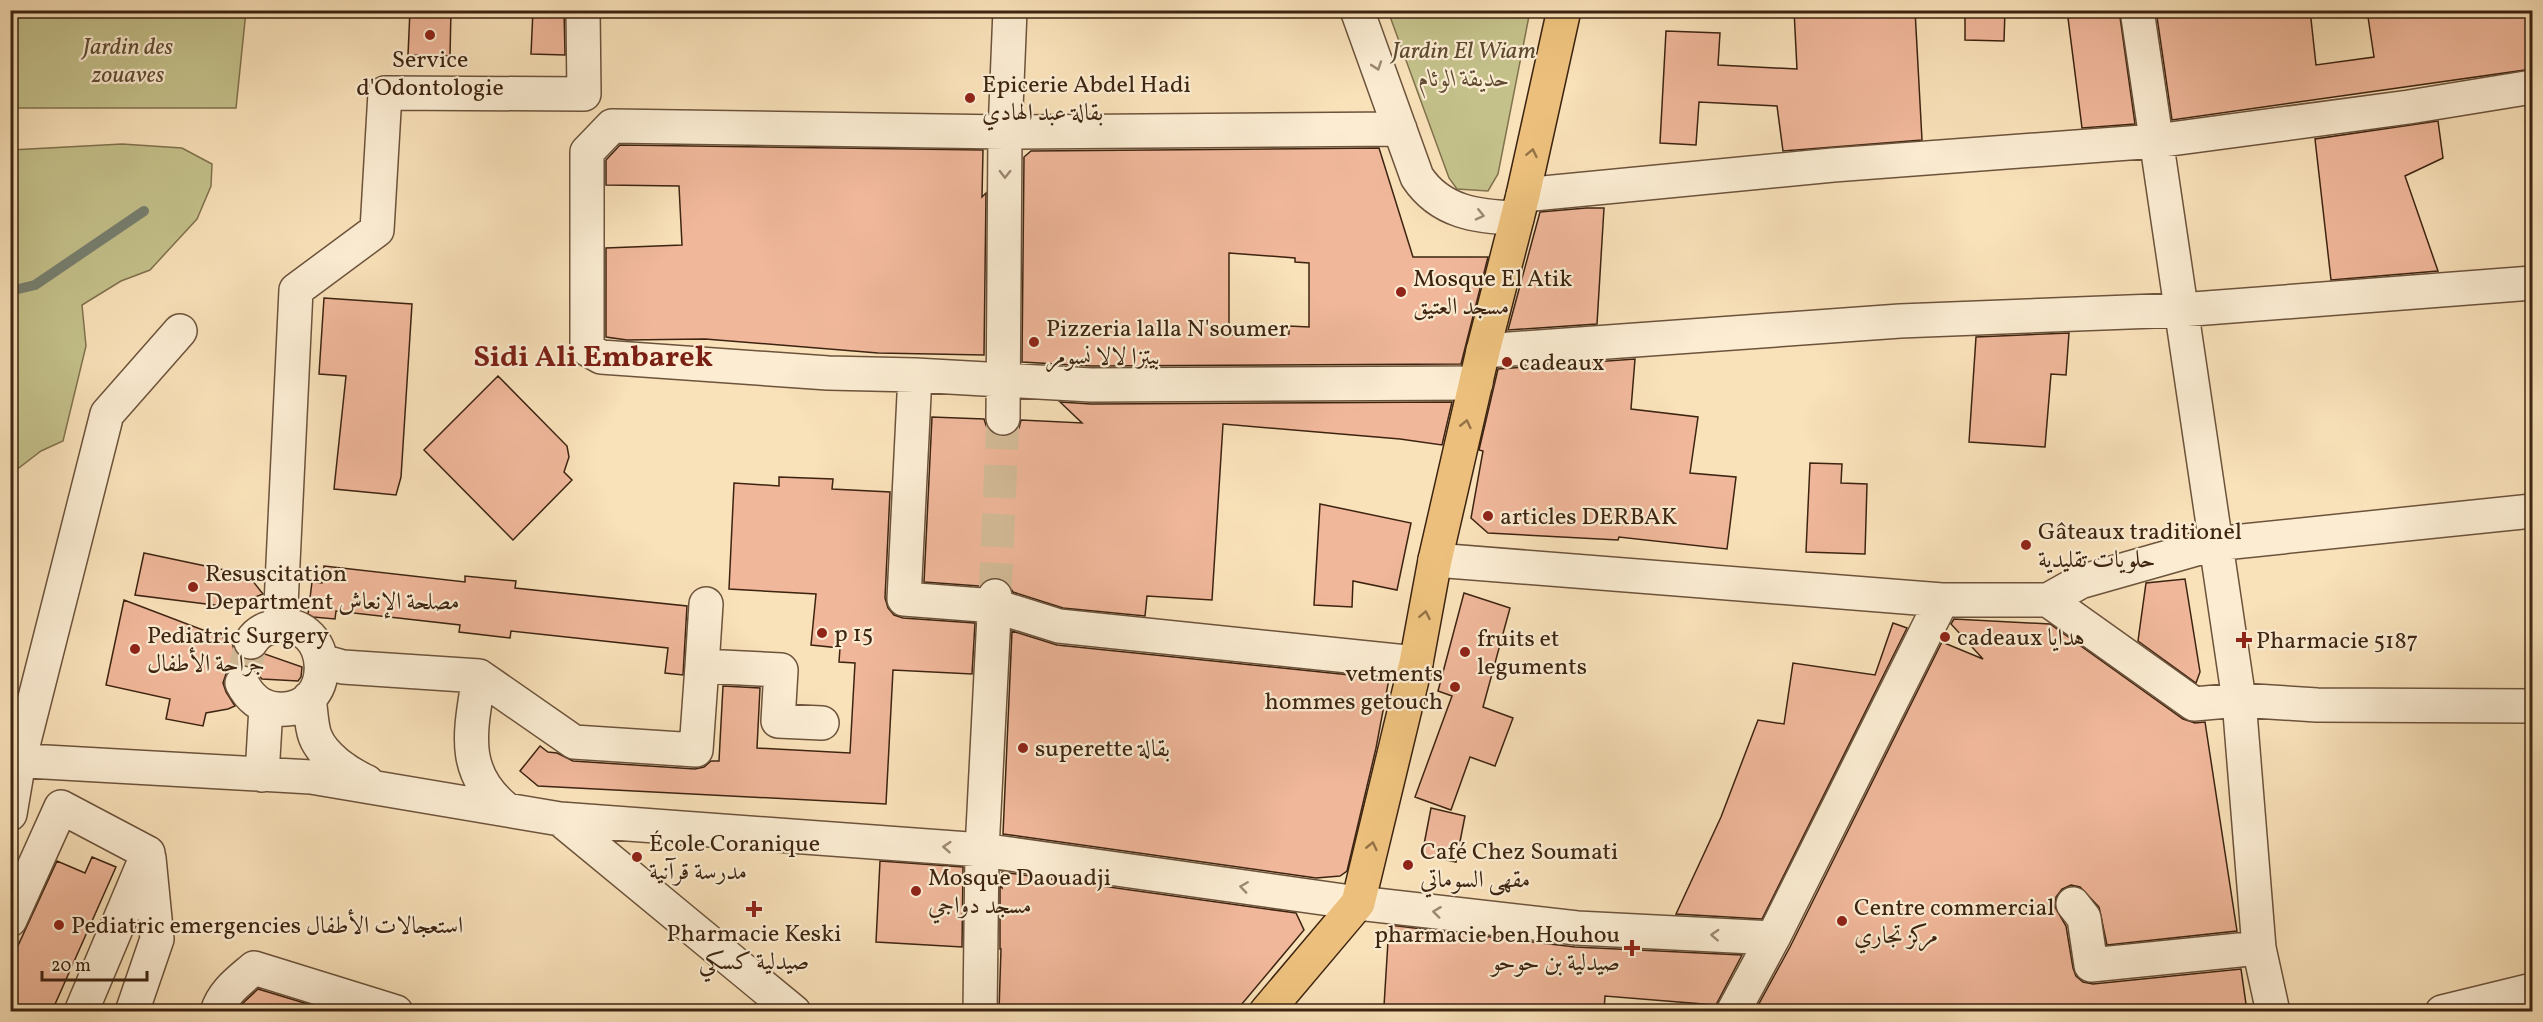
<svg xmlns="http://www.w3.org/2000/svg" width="2543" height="1022" font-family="Vollkorn,Amiri,serif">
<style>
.green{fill:#c4c18b;stroke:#80724e;stroke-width:1.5}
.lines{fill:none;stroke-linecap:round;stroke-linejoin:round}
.stream{stroke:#778070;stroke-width:10}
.building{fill:#f0b79a;stroke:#3d2411;stroke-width:1.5;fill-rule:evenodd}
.minor-tunnel{stroke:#d3bb97;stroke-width:33;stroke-dasharray:33 16;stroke-linecap:butt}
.minor-casing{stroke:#6c533b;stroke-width:36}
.major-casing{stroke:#3d2411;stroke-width:36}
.minor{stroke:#fbecd2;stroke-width:33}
.major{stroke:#ecc07c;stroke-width:33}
.oneway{stroke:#9c8872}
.oneway2{stroke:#947246}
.poi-dot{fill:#8f2418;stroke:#fbecd2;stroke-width:2}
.labels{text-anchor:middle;stroke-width:4.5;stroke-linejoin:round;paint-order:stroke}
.park-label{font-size:24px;font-style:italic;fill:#5f4b30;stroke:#fbecd2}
.poi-label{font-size:24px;fill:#3d2411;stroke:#fbecd2;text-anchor:start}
.district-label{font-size:30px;font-weight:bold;fill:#7a1f14;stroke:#fbecd2}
</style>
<rect width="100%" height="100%" fill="#f9e1b9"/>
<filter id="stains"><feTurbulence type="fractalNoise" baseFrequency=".00333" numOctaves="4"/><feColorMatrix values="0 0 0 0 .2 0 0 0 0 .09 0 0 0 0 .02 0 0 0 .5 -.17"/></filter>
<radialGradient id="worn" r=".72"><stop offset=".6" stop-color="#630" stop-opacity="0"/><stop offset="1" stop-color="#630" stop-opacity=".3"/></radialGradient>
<path class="green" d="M11,10l235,1 -10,97h-225z
M1388,11h142l-32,163 -10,17 -31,-2 -8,-11z
M122,144l60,4 30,16 -1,22 -14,33 -47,51 -29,11 -39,24 4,41 -23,95 -22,10 -30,23v-324z"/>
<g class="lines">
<path class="stream" d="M10,291l25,-6 109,-74"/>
</g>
<path class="building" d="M410,10h41l-1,46 -42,-1z
M533,10h31l1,45 -34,-1z
M1794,10h121l7,130 -139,11 -6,-45 -78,-4 -3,43 -36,-2 6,-112 54,2 -2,32 79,4z
M1965,10h40l-1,31 -39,-1z
M2067,10h52l16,114 -53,4z
M2156,10h154l6,55 58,-8 -7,-47h165v59l-360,51z
M2438,121l5,37 -38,18 33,95 -107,9 -16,-141z
M620,145l363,5 -1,47 4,-4 -2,162 -106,-2 -173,-14 -78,1 -21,-3v-89l76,-3 -3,-59 -73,-1v-25z
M1379,148l34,109h75l-27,107 -370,2 -69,-4 2,-205 7,-6zM1229,253l66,5v4l14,1v64l-20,-1v8l-60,1z
M1586,208h18l-7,116 -89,6 32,-118z
M324,298l88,6 -11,173 -5,18 -62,-6 12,-113 -27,-2z
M2069,333l-3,42 -15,-1 -6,73 -76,-5 7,-105z
M1635,359l-4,50 67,8 -8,56 46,4 -9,72 -108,-12 -1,3 -130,-7 -17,-15 12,-67 -4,-1 19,-81z
M498,376l69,70 2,11 -5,15 8,8 -59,60 -89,-90z
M1060,402l31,2 361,-2 -10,43 -42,-6 -177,-15 -11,176 -65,-4 -2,20 -82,-8 -50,-16 -7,-11 -9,-4 -10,2 -8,7 -55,-4 8,-165 52,2 3,9 6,6 9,3 11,-3 6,-6 2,-8 61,3z
M1810,463l32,1 -1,19 26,1 -2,70 -59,-2z
M779,477l54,2 -1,10 58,3 -5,106 3,10 6,7 9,3 72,5 -3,51 -79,-4 -7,134 -348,-18 -18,-15 20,-25 8,6 9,1 16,8 122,8 9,-2 7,-6h8l4,-75 37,2 -3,60 93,5 5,-90 -16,-1 1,-14 -29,-3 5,-51 -87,-5 5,-106 45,3z
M1320,504l91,19 -14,67 -44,-9 -1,26 -38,-2z
M144,553l104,22 15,19 -33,13 -95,-12z
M324,566l141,16v-6l51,5 -1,7 172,18 -4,69 -18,-2 3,-25 -157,-17 -1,7 -51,-6 1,-7 -124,-14 -1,8 -22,-2 -5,-3 4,-32 10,1z
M2185,579l15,93 -4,11 -58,-42 8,-58z
M1464,593l46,15 -27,99 30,11 -18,48 -25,-9 -19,53 -36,-13 37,-101 -14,-5z
M124,600l108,41 2,10 7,7 9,3 9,-2 6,-5 37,13 -1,10 -3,4 -36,-2 -11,-12 -9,-3 -9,2 -7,8 -3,9 3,9 9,14 -7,3 -22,4 -3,13 -37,-7 4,-20 -64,-14z
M1954,619l96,5 133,95 12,4 10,-1 32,209 -130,14 -8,-38 -19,-20 -9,-2 -9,4 -6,8 -1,10 11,19 7,42 3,8 7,6 10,2 148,-15 6,42h-492l35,-64 152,-305 41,17 -32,-35z
M1893,623l14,5 -145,291 -86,-5 45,-97 37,-97 26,4 9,-61 82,12z
M1012,631l45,14 332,34 -13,69 -29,123 -7,5 -24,2 -313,-44z
M1431,808l34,8 -9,46 -34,-7z
M92,857l24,10 -64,144h-42v-48l47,-102 28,12z
M880,861l83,6 -1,80 -86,-5z
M1002,872l294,41 8,17 -68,81h-237l2,-62h-1v-63l2,2z
M1389,925l186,22 167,8 -25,48 -3,8h-2l3,-6 -110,-9 -1,15h-165v-1l-55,-4z
M258,989l73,22h-91l2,-7z"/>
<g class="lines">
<path class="minor-tunnel" d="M995,596l8,-178
M242,683l9,-41"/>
<defs>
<path id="minor" d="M1357,10l60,167c23,35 60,40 100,41
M2137,10l102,690 20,248 14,64
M1400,129l-395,3 -393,-6 -25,26v197l14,8 227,16 87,2 176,10 385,-2
M1523,195l310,-30 323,-24 253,-34 123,-20
M1483,351l417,-30 280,-11 352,-27
M915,375l-11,224 91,7 64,20 357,37
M1003,418l2,-286 5,-122
M1435,560l507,40
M2048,600l146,104 45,-4 78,5 215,1
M280,626l16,-336 81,-60 8,-137 199,1 -1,-84
M322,661l21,6 136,9 95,66 122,8 6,-84 79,4 -3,51 44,2
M702,666l4,-62
M479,676c-8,54 -20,95 27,133
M242,683c7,14 19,25 35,26 61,5 57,-90 0,-83 -12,2 -20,6 -26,16
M309,698c2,12 2,27 6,38 8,21 33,37 52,46
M10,760l301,17 249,42 422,31 376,53 219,25 196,10
M19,761l88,-347 73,-83
M10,771l9,-10 -9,53
M262,775l4,-68
M560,819l234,193
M2073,904l11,14 7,47 168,-17
M10,920l51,-113 87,46
M81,1012l67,-159
M132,1012l25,-73 -8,-81
M217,1012c6,-20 22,-31 37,-44l142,44
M980,1012l2,-162 13,-254
M1733,1012l40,-74 169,-338h106l32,-18 134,-38 318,-33
M2442,1012l90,-22"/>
<path id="major" d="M1266,1012l92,-109 58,-240 19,-103 48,-209 40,-156 41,-185"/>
</defs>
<use href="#minor" class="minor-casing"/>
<use href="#major" class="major-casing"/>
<use href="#minor" class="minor"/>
<use href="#major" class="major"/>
</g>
<defs><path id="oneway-chevron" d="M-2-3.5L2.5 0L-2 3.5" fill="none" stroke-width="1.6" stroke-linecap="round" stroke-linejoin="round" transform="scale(1.5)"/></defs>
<g class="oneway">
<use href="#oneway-chevron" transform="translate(1377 66) rotate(71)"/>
<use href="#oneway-chevron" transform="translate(1005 174) rotate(91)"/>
<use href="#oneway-chevron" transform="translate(1480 215) rotate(13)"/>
<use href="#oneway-chevron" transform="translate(947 847) rotate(-176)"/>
<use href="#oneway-chevron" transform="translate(1244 887) rotate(-172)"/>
<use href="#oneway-chevron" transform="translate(1437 912) rotate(-173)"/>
<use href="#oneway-chevron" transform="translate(1715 935) rotate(-177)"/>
</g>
<g class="oneway2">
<use href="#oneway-chevron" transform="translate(1532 153) rotate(-78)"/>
<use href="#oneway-chevron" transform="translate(1466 424) rotate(-77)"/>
<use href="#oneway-chevron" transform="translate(1425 615) rotate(-79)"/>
<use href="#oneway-chevron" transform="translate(1372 846) rotate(-77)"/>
</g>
<g class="poi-dot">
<circle cx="430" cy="35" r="6"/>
<circle cx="970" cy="98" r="6"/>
<circle cx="1401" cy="292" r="6"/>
<circle cx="1034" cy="342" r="6"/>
<circle cx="1507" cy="362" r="6"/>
<circle cx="1488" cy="516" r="6"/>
<circle cx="2026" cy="545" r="6"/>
<circle cx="193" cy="587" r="6"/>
<circle cx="822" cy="633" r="6"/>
<circle cx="1945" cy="637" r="6"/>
<path d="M2241 631h6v6h6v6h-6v6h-6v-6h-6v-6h6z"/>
<circle cx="135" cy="649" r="6"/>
<circle cx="1465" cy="652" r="6"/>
<circle cx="1455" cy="687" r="6"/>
<circle cx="1023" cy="748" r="6"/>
<circle cx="637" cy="857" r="6"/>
<circle cx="1408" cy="865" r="6"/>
<circle cx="916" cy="891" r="6"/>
<path d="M751 900h6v6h6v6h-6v6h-6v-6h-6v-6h6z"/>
<circle cx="1842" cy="921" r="6"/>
<circle cx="59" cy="925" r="6"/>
<path d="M1629 939h6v6h6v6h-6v6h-6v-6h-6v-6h6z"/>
</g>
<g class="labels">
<g class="park-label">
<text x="128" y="54">Jardin des<tspan x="128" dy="28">zouaves</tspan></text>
<text x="1464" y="58">Jardin El Wiam<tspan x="1464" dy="28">حديقة الوئام</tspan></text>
</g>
<g class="poi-label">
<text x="430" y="67" text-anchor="middle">Service<tspan x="430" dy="28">d'Odontologie</tspan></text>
<text x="982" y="92">Epicerie Abdel Hadi<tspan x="982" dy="28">بقالة عبد الهادي</tspan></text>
<text x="1413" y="286">Mosque El Atik<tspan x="1413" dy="28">مسجد العتيق</tspan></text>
<text x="1046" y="336">Pizzeria lalla N'soumer<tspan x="1046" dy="28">بيتزا لالا نسومر</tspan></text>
<text x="1519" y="370">cadeaux</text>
<text x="1500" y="524">articles DERBAK</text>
<text x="2038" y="539">Gâteaux traditionel<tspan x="2038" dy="28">حلويات تقليدية</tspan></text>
<text x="205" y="581">Resuscitation<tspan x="205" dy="28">Department مصلحة الإنعاش</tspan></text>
<text x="834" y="641">p 15</text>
<text x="147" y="643">Pediatric Surgery<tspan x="147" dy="28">جراحة الأطفال</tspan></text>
<text x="1957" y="645">cadeaux هدايا</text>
<text x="1477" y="646">fruits et<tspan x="1477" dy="28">leguments</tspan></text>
<text x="2256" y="648">Pharmacie 5187</text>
<text x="1443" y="681" text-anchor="end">vetments<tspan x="1443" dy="28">hommes getouch</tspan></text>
<text x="1035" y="756">superette بقالة</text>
<text x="649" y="851">École Coranique<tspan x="649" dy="28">مدرسة قرآنية</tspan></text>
<text x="1420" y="859">Café Chez Soumati<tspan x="1420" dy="28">مقهى السوماتي</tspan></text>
<text x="928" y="885">Mosque Daouadji<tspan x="928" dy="28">مسجد دواجي</tspan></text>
<text x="1854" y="915">Centre commercial<tspan x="1854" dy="28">مركز تجاري</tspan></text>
<text x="71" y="933">Pediatric emergencies استعجالات الأطفال</text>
<text x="754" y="941" text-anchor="middle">Pharmacie Keski<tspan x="754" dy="28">صيدلية كسكي</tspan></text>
<text x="1620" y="942" text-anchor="end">pharmacie ben Houhou<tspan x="1620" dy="28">صيدلية بن حوحو</tspan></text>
</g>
<g class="district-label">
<text x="593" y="366">Sidi Ali Embarek</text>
</g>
</g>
<rect width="2543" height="1022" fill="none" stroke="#f9e1b9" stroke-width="36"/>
<rect x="12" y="12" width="2519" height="998" fill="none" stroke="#3d2411" stroke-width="3"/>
<rect x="18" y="18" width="2507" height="986" fill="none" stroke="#3d2411" stroke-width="1.5"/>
<path d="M42 971v9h105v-9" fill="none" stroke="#3d2411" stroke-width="3"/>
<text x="51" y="971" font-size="18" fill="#3d2411" stroke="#fbecd2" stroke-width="4.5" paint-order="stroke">20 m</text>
<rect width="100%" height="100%" filter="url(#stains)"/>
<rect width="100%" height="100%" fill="url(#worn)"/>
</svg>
